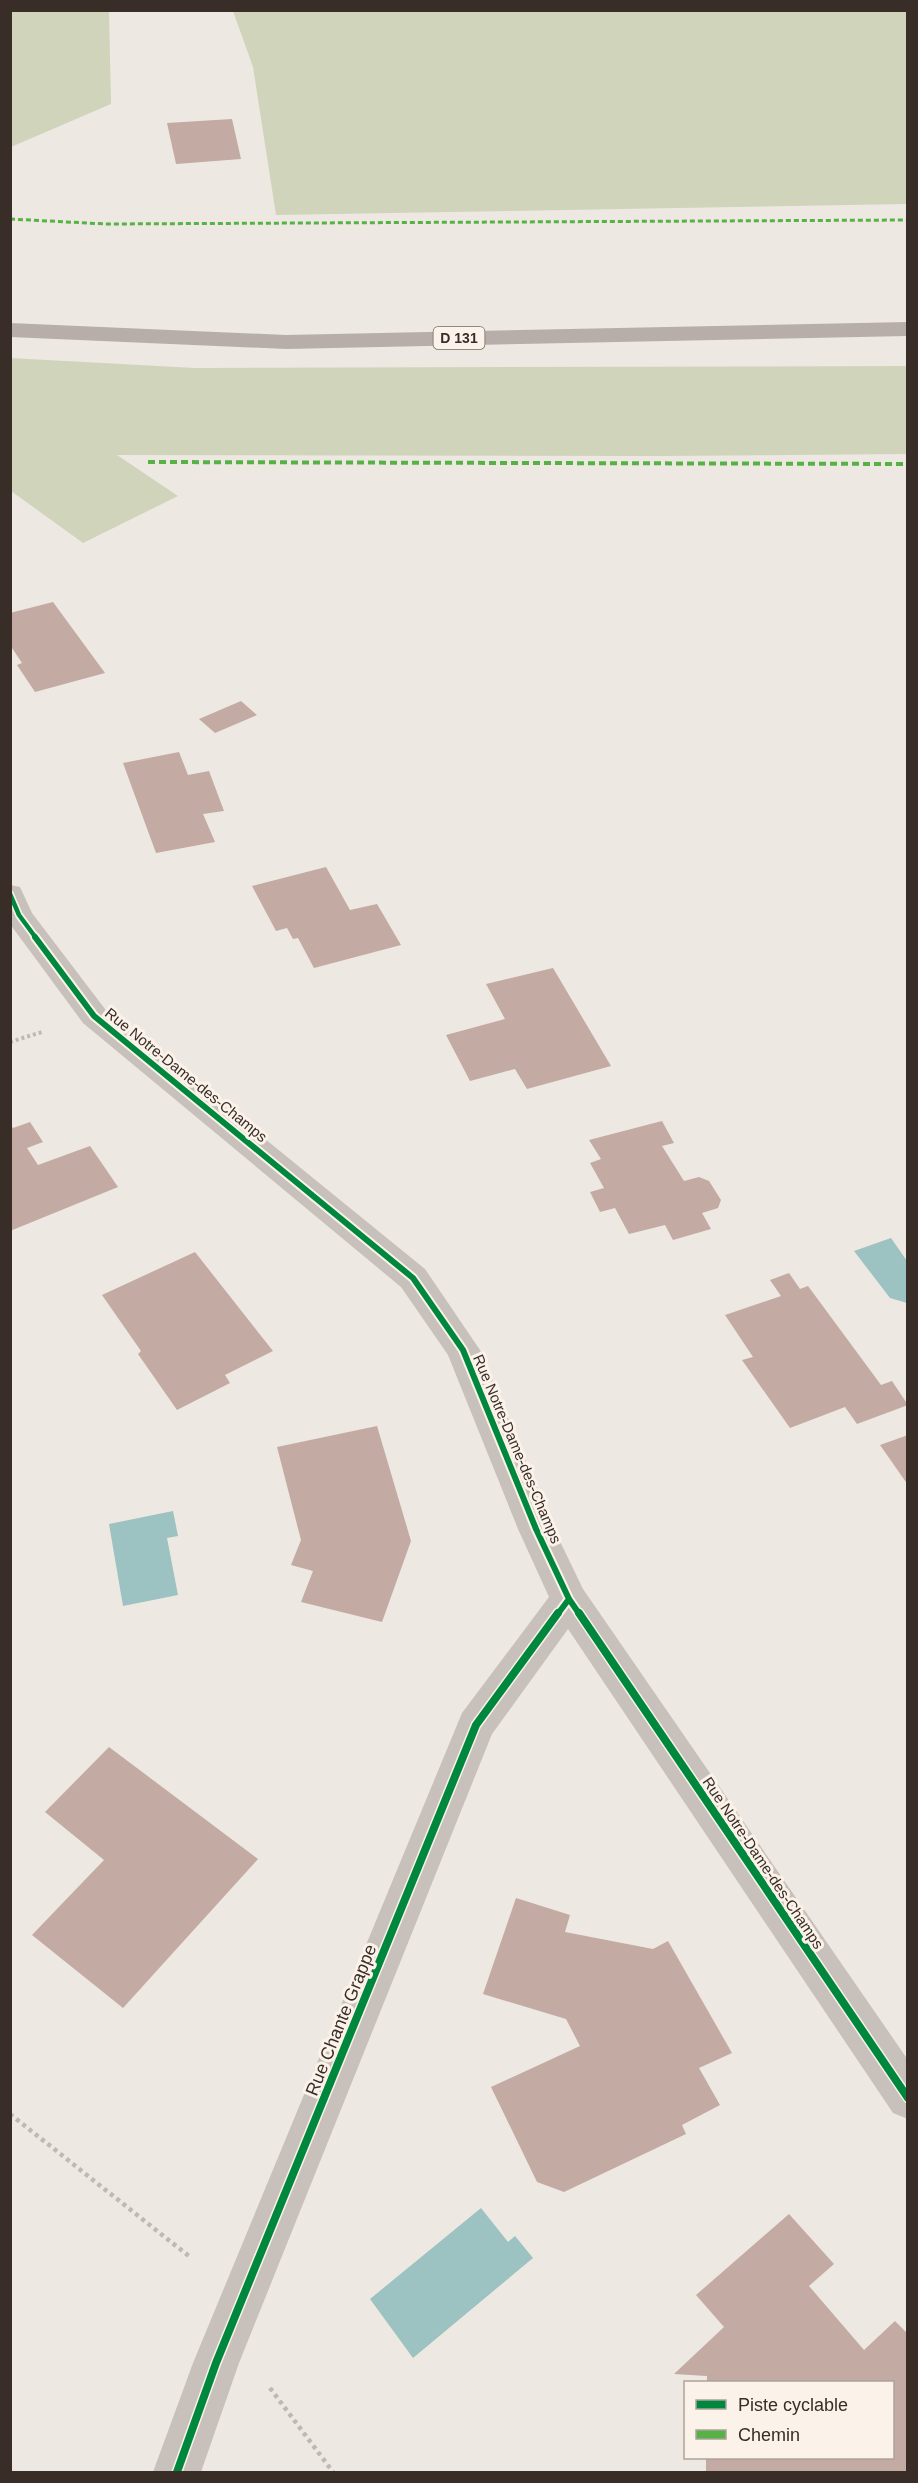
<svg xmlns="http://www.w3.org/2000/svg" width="918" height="2483" font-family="Helvetica,sans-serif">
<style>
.green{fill:#d0d4bb}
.water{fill:#9cc2c1}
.building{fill:#c3aaa2}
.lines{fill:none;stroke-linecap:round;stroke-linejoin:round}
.path-far1{stroke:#c0b8b3;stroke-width:4;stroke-dasharray:3 3;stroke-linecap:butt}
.path{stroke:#c0b8b3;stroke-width:4.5;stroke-dasharray:4 4;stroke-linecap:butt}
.minor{fill:#c8c0ba;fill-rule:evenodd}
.major{fill:#b7aea9;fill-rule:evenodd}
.quiet-far1{stroke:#56b245;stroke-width:3;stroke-dasharray:5 3;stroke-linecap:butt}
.quiet{stroke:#56b245;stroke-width:4;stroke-dasharray:7 4;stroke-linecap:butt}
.cycleway-far2-casing{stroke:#fbf2e9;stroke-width:8}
.cycleway-far1-casing{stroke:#fbf2e9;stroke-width:10}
.cycleway-casing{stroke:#fbf2e9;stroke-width:11}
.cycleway-far2{stroke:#00873e;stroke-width:4.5}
.cycleway-far1{stroke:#00873e;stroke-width:6}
.cycleway{stroke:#00873e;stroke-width:8}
.labels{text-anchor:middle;stroke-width:6;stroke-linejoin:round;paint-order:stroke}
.shield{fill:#fbf2e9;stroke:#736862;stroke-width:1.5}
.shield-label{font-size:14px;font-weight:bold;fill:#392d28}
.street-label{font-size:15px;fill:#392d28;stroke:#fbf2e9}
.near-street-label{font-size:18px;fill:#392d28;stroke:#fbf2e9}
</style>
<rect width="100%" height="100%" fill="#eee8e2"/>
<path class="green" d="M11,10l98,1 2,93 -100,43z
M233,11h674v193l-631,11 -23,-148z
M10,358l185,10 712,-2v88l-248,2 -542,-1 61,41 -95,47 -72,-52z"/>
<path class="water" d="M891,1238l16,23v42l-17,-5 -36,-47z
M173,1511l5,25 -11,2 11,57 -55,11 -14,-82z
M481,2208l27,34 7,-6 18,22 -120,100 -43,-59z"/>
<path class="building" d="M232,119l9,40 -65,5 -9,-41z
M53,602l52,71 -70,19 -18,-27 5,-2 -12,-18v-32z
M241,701l16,14 -42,18 -16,-14z
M179,752l9,23 21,-4 15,40 -21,3 12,28 -59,11 -33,-90z
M326,867l24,43 27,-6 24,41 -87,23 -16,-30 -5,1 -6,-11 -11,3 -24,-45z
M553,968l58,98 -84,23 -12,-20 -45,12 -24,-46 59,-16 -19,-35z
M662,1121l12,22 -12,3 22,35 15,-4 10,4 12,19 -3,8 -16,5 9,16 -38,11 -8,-15 -36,9 -14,-26 -15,4 -10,-20 14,-4 -14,-25 11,-4 -12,-19z
M30,1122l13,20 -16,6 11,17 52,-19 28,41 -108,44v-107l3,4z
M195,1252l78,99 -48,24 5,8 -53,27 -39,-56 3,-3 -39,-56z
M789,1273l11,16 8,-3 73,99 11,-4 16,24 -51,19 -12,-17 -55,21 -48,-68 11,-3 -28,-42 56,-19 -11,-16z
M377,1426l34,115 -29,81 -81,-20 12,-31 -22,-6 10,-25 -24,-93z
M908,1435v50l-28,-40z
M109,1747l149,112 -135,149 -91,-73 72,-75 -59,-48z
M516,1898l54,17 -5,17 88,17 15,-8 64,112 -33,15 21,37 -38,20 4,9 -122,58 -27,-10 -46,-95 89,-41 -14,-27 -83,-25z
M789,2214l45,50 -25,22 55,64 31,-29 13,13v138h-202v-14h186v-76h-185v-6l-33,-2 50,-47 -28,-32z"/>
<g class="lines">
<path class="path-far1" d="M10,1042l32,-10"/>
<path class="path" d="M10,2114l180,143
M270,2388l63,84"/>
<path class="minor" d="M10,885l10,2 12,26 73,96 320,260 55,81 74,179 29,60 325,471v59l-15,-6 -325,-484 -76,105 -253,629 -38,109h-48l40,-109 264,-638 5,-12 87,-116 -31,-68 -70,-174 -47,-68 -318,-264 -73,-99z"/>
<path class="major" d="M908,322v14l-622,13 -276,-12v-14l276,12z"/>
<path class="quiet-far1" d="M10,219l96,5 802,-4"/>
<path class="quiet" d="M148,462l760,2"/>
<defs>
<path id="cycleway-far2" d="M10,894l9,21 17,23"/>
<path id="cycleway-far1" d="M35,937l59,79 319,262 50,72 73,179 33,70 11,16
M557,1615l12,-16"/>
<path id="cycleway" d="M579,1613l329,485
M177,2472l39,-109 260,-638 82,-112"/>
</defs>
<use href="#cycleway-far2" class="cycleway-far2-casing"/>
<use href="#cycleway-far1" class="cycleway-far1-casing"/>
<use href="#cycleway" class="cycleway-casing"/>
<use href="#cycleway-far2" class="cycleway-far2"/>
<use href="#cycleway-far1" class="cycleway-far1"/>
<use href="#cycleway" class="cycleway"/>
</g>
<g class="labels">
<rect class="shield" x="433.5" y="327" width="51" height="22" rx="4.5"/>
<g class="shield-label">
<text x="459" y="343">D 131</text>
</g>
<g class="street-label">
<text transform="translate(186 1075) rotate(39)" y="5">Rue Notre-Dame-des-Champs</text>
<text transform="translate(517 1449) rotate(67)" y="5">Rue Notre-Dame-des-Champs</text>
<text transform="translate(763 1863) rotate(56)" y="5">Rue Notre-Dame-des-Champs</text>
</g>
<g class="near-street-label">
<text transform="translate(341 2020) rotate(-68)" y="6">Rue Chante Grappe</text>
</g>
</g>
<rect width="918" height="2483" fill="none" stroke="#392d28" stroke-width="24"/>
<rect x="684" y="2381" width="210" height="78" fill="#fbf2e9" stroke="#ada39c" stroke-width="1.5"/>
<rect x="696" y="2400" width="30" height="9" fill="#00873e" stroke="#ada39c" stroke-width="1.5"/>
<text x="738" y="2411" font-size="18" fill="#392d28">Piste cyclable</text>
<rect x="696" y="2430" width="30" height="9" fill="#56b245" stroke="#ada39c" stroke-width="1.5"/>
<text x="738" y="2441" font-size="18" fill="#392d28">Chemin</text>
</svg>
